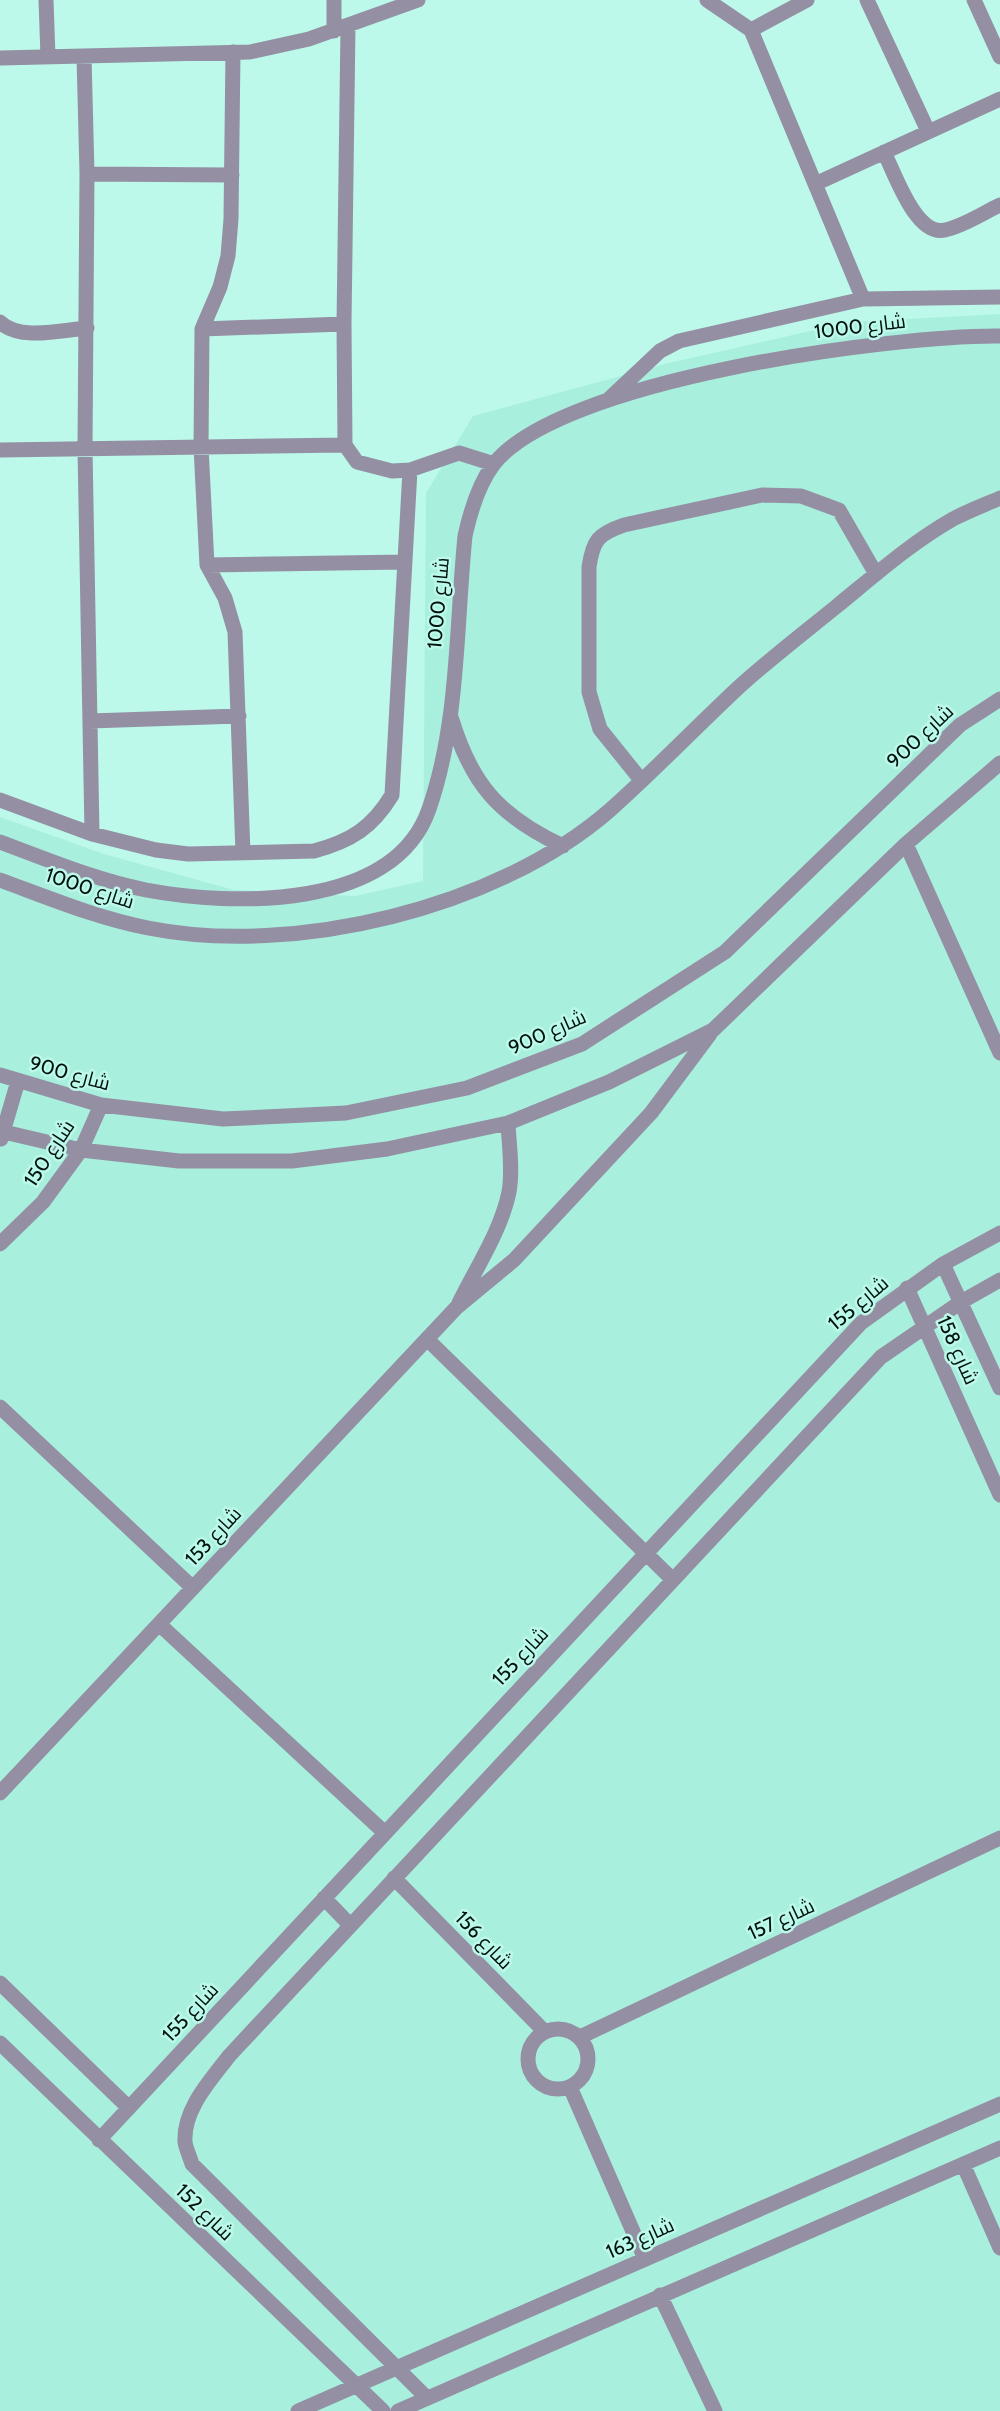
<svg xmlns="http://www.w3.org/2000/svg" width="1000" height="2411" font-family="Cabin,Cairo,sans-serif">
<style>
.built{fill:#a8efde}
.lines{fill:none;stroke-linecap:round;stroke-linejoin:round}
.minor{stroke:#958fa3;stroke-width:15}
.labels{text-anchor:middle;stroke-width:5;stroke-linejoin:round;paint-order:stroke}
.street-label{font-size:20px;fill:#00120e;stroke:#bcf9ea}
</style>
<rect width="100%" height="100%" fill="#bcf9ea"/>
<path class="built" d="M1000,314v2097h-1000v-1594l104,37 130,36 121,6 68,-15 3,-388 47,-77 196,-53 181,-41z"/>
<g class="lines">
<path class="minor" d="M46,0l2,57
M707,0l44,30 112,269
M867,0l61,131
M974,0l26,57
M348,26l-4,298 1,121 12,17 35,9 18,-1 49,-17 35,11
M751,30l56,-30
M334,31v-31
M233,52l-2,167 -3,37 -8,31 -18,42 -1,118 6,118 18,33 10,34 8,221
M84,56l3,118 -2,275 7,385
M0,58l250,-6 59,-13 109,-39
M884,152c11,22 32,85 61,78 19,-4 38,-17 55,-25
M87,174l145,1
M815,184l185,-85
M0,322c19,19 62,8 87,6
M202,329l142,-5
M609,399l51,-48 19,-10 184,-42 137,-2
M0,450l345,-5
M207,565l198,-3
M451,717c20,67 48,99 112,129
M90,721l149,-5
M641,780l-41,-51 -11,-37v-125c4,-27 9,-33 35,-42l138,-30 39,1 38,14 37,64
M0,800l92,34 64,16 32,4 126,-3c37,-10 58,-23 78,-56l18,-325
M0,842c48,18 96,38 146,48 85,16 248,21 283,-81 30,-86 27,-183 36,-273 5,-23 14,-52 28,-71 65,-86 401,-130 507,-129
M906,844l94,209
M0,880c49,18 97,38 148,48 146,29 350,-20 462,-118 45,-40 86,-83 130,-124 31,-28 65,-54 97,-80 38,-31 74,-63 116,-87 15,-8 31,-14 47,-21
M0,1075l101,30 122,14 123,-6 121,-25 115,-44 143,-92 235,-227 40,-26
M0,1131l81,19 98,11h113l95,-12 121,-26 101,-41 104,-52 193,-186 94,-81
M1,1139l17,-58
M0,1244l43,-42 38,-52 20,-45
M943,1264l57,124
M907,1288l93,207
M459,1303c17,-35 42,-72 50,-111 4,-22 0,-47 -1,-69
M427,1339l246,241
M0,1407l193,181
M159,1624l226,209
M0,1793l456,-485 58,-48 137,-147 59,-79
M394,1878l150,153
M324,1898l26,27
M0,1983l129,125
M528 2059a30 30 0 1 1 60 0a30 30 0 1 1-60 0Z
M580,2037l420,-199
M0,2043l383,368
M570,2087l75,172
M99,2140l762,-817 82,-59 57,-31
M963,2164l37,84
M660,2295l55,116
M427,2398l-235,-234c-2,-7 -6,-15 -7,-22 -2,-33 26,-62 44,-86l652,-699 80,-55 39,-22
M298,2411l702,-307
M398,2411l602,-263"/>
</g>
<g class="labels">
<g class="street-label">
<text transform="translate(860 326) rotate(-7)" y="7">شارع 1000</text>
<text transform="translate(438 603) rotate(-85)" y="7">شارع 1000</text>
<text transform="translate(920 736) rotate(-43)" y="7">شارع 900</text>
<text transform="translate(90 888) rotate(18)" y="7">شارع 1000</text>
<text transform="translate(547 1032) rotate(-24)" y="7">شارع 900</text>
<text transform="translate(70 1073) rotate(15)" y="7">شارع 900</text>
<text transform="translate(49 1153) rotate(-57)" y="7">شارع 150</text>
<text transform="translate(858 1303) rotate(-40)" y="7">شارع 155</text>
<text transform="translate(958 1350) rotate(66)" y="7">شارع 158</text>
<text transform="translate(213 1536) rotate(-47)" y="7">شارع 153</text>
<text transform="translate(520 1656) rotate(-47)" y="7">شارع 155</text>
<text transform="translate(781 1919) rotate(-25)" y="7">شارع 157</text>
<text transform="translate(484 1940) rotate(46)" y="7">شارع 156</text>
<text transform="translate(190 2012) rotate(-47)" y="7">شارع 155</text>
<text transform="translate(205 2212) rotate(44)" y="7">شارع 152</text>
<text transform="translate(640 2238) rotate(-24)" y="7">شارع 163</text>
</g>
</g>
</svg>
